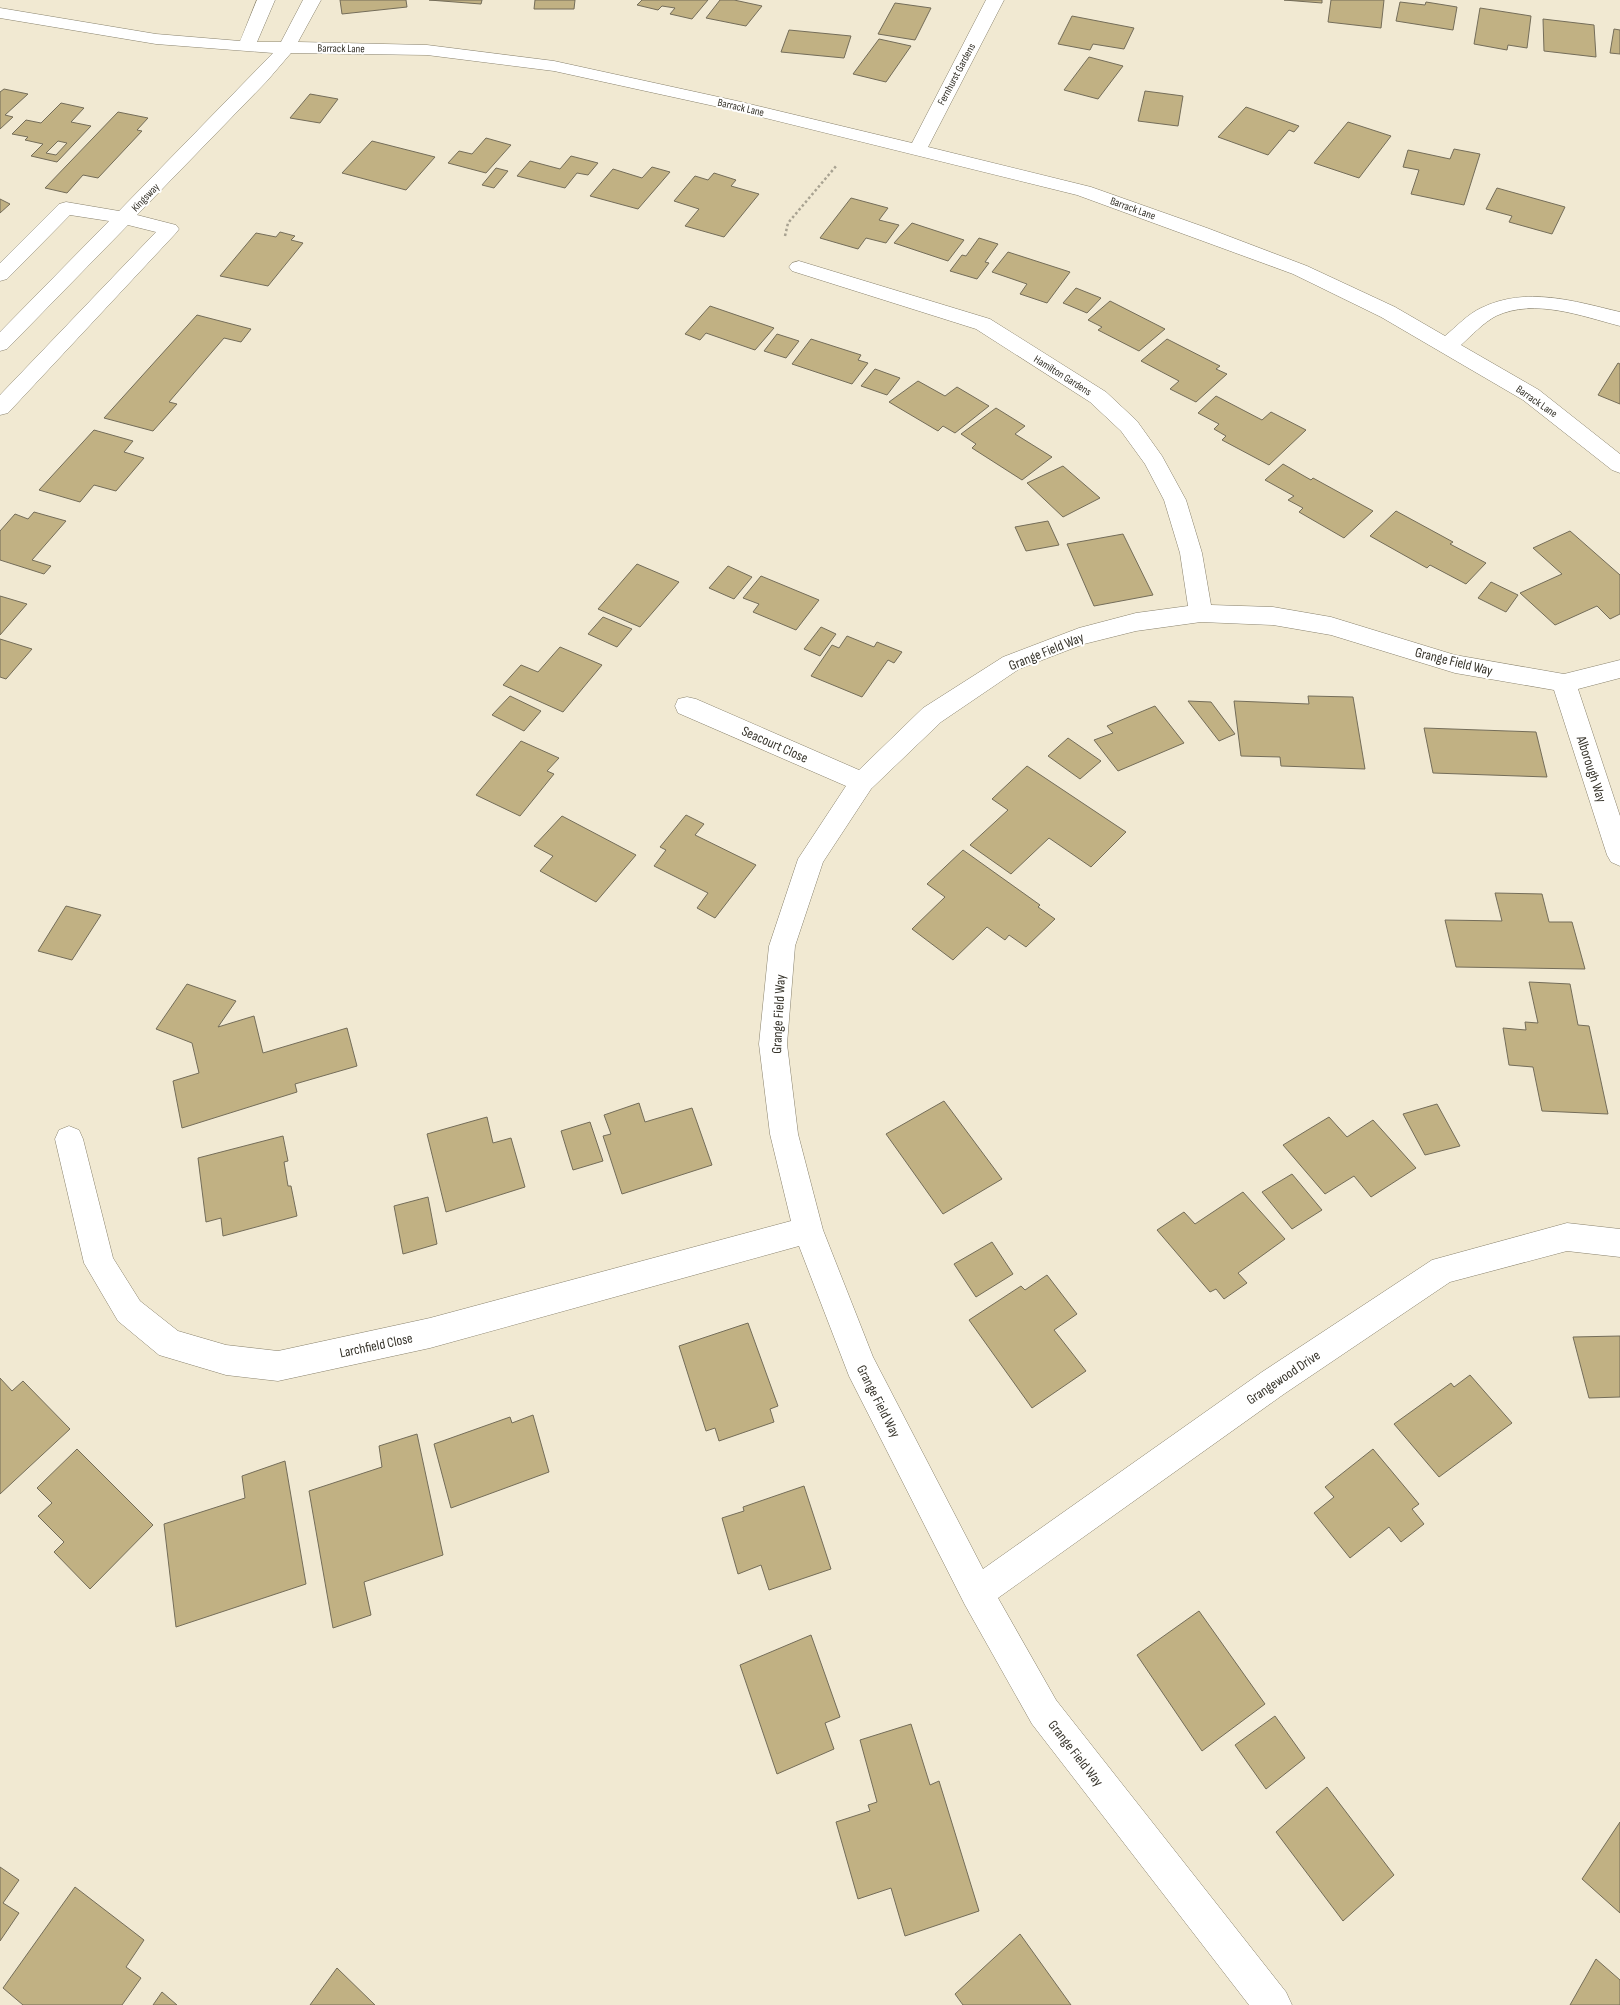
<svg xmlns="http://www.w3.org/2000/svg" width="1620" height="2005" font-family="'Sofia Sans Condensed',sans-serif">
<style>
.building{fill:#c1b183;stroke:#746d59;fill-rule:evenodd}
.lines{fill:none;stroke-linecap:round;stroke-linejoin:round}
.minor-casing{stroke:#89826d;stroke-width:1}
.path{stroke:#a8a291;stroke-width:2.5;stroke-dasharray:2.5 2.5;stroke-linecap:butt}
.minor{fill:#fff;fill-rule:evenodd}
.labels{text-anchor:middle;stroke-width:4;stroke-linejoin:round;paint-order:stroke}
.far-street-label{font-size:11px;fill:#36332a;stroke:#fff}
.street-label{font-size:14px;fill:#36332a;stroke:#fff}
</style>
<rect width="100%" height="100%" fill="#f1e9d2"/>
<path class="building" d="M340,0h66l1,7 -65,7z
M429,0h53l-1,4z
M535,0h40l-1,9h-40z
M642,0h66l-16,19 -22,-5 5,-6 -13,-2 -4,4 -21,-5z
M720,0h14l28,6 -16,20 -40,-8z
M1284,0h38v3z
M1331,0h53l-3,28 -53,-6z
M1400,2l25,3 1,-3 31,5 -4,23 -57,-9z
M895,3l36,5 -16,32 -37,-6z
M1480,8l51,8 -4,32 -19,-3 -1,5 -33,-6z
M1072,16l62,12 -10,21 -31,-5 -3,6 -32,-6z
M1543,19l51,6 2,32 -52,-6z
M1614,29l6,1v24l-10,-1z
M789,30l62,6 -7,22 -63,-6z
M879,39l32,7 -25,36 -33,-8z
M1089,57l34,9 -25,33 -34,-9z
M4,89l24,5 -23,21 8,2 -13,12v-37z
M1145,91l38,5 -5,30 -40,-5z
M310,94l28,5 -18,24 -30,-5z
M61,103l23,5 -13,14 20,4 -34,36 -26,-6 12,-12 -18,-4 3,-3 -16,-3 14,-14 15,3zM58,141l9,2 -11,12 -10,-2z
M1246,107l53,19 -5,6 -5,-2 -21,25 -50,-18z
M118,112l30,6 -11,12 5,1 -44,47 -15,-3 -16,18 -22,-5z
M1348,122l43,14 -32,42 -45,-15z
M486,138l25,7 -25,28 -38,-10 11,-12 13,3z
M372,141l63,16 -29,33 -64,-17z
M1454,149l26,5 -16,51 -53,-11 8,-24 -16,-3 5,-17 42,9z
M571,156l27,7 -10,12 -11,-2 -12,15 -48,-12 13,-15 30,8z
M652,167l18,5 -32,37 -48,-13 23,-27 29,9z
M496,168l12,3 -14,17 -12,-3z
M714,173l22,7 -5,6 28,8 -35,43 -39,-11 14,-17 -25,-8 21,-25 13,4z
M1497,188l68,19 -13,27 -43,-12 3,-6 -26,-7z
M851,198l37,10 -9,12 20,5 -13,18 -20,-5 -8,11 -38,-11z
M0,199l10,5 -10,9z
M912,223l52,17 -16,21 -54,-18z
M280,232l15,4 -4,4 12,3 -35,43 -48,-10 36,-43 20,4z
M979,238l19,6 -13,18 4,1 -12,16 -27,-8 12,-16 4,1z
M1008,252l62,20 -23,31 -27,-9 7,-10 -35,-12z
M1076,288l25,10 -14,15 -24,-10z
M1110,301l55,28 -26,22 -41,-21 4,-3 -14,-7z
M710,306l64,22 -19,22 -49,-17 -6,7 -15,-6z
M197,315l54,14 -10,13 -17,-4 -55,64 8,2 -24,27 -49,-13z
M777,334l22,7 -13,17 -22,-7z
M811,339l50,16 -3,5 10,3 -16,21 -60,-20z
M1167,339l53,27 -4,3 11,5 -31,28 -26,-13 9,-8 -38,-20z
M1618,363l2,1v40l-22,-9z
M875,369l25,9 -13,17 -26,-9z
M918,381l27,15 12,-9 32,19 -34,27 -12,-7 -5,5 -49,-29z
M1216,396l46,24 9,-8 35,18 -37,35 -47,-25 4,-4 -12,-7 5,-5 -21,-11z
M996,408l29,18 -10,8 37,23 -30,23 -50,-32 4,-4 -15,-10z
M94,430l39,11 -9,11 20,6 -28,33 -22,-6 -14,17 -41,-12z
M1283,464l28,16 2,-2 60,33 -29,27 -45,-26 4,-4 -15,-8 6,-4 -29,-16z
M1063,466l37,32 -37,19 -36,-34z
M1396,511l57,31 -3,2 36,19 -20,21 -36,-19 -3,3 -57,-32z
M34,512l32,9 -34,39 19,6 -7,8 -44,-14v-29l15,-17 13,5z
M1048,521l11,24 -33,6 -11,-24z
M1570,531l50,44v39l-10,5 -13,-13 -42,19 -35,-32 42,-19 -29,-26z
M1123,534l30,61 -59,11 -27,-62z
M637,564l42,18 -39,45 -42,-18z
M728,566l24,11 -18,22 -25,-11z
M761,576l58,24 -23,30 -43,-18 6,-8 -16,-6z
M1491,582l27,13 -12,17 -28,-14z
M0,596l27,8 -27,31z
M603,617l29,12 -15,18 -29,-13z
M821,627l15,7 -16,22 -16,-7z
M847,636l27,11 3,-5 25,10 -8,11 -6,-3 -26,37 -51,-21 21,-31 7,3z
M0,639l32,10 -26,30 -6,-2z
M560,647l42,18 -39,47 -60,-27 18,-20 17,7z
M510,696l31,15 -17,20 -32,-16z
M1308,696l45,1 12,72 -84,-3 -1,-9 -39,-1 -7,-55 75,3z
M1188,701l23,1 24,32 -16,7z
M1155,706l29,37 -66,28 -24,-31 19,-7 -6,-7z
M1424,728l112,4 11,45 -114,-4z
M1068,738l33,23 -21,18 -32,-23z
M521,741l38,17 -12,13 7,3 -34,42 -44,-21z
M1027,766l99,66 -35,35 -42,-29 -38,36 -41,-29 38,-35 -16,-11z
M686,815l18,9 -9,11 61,30 -41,53 -18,-10 11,-15 -54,-27 12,-16 -6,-3z
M562,816l74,39 -40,47 -56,-31 13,-15 -19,-10z
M963,850l77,55 -2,2 17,12 -29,28 -17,-12 -4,5 -18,-13 -34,33 -41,-31 33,-32 -18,-13z
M1495,893l47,1 7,28h23l13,47 -129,-2 -11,-47 57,1z
M66,906l35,9 -29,45 -34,-9z
M1529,982l41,2 8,41 11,1 19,88 -66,-3 -9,-44 -24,-2 -6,-37 23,2 -1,-8 13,1z
M187,984l49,17 -18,26 36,-11 9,37 84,-25 10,38 -62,18 2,8 -115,36 -9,-47 26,-8 -7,-30 -36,-14z
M944,1101l58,78 -59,35 -57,-80z
M639,1103l6,19 47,-14 20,57 -90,29 -19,-58 8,-2 -7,-19z
M1437,1104l23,42 -35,9 -22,-41z
M487,1117l6,26 18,-5 14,49 -79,25 -19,-78z
M1329,1117l18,20 26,-17 43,48 -45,29 -17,-21 -29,18 -42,-49z
M590,1122l13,39 -30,9 -12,-39z
M283,1136l5,25 -4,1 4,24h3l6,30 -74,20 -2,-18 -15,4 -8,-64z
M1292,1174l30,36 -30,19 -30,-37z
M1243,1192l42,47 -47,34 9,10 -23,16 -8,-10 -6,3 -53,-62 27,-18 11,12z
M428,1197l9,47 -34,10 -9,-48z
M992,1242l21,32 -37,23 -22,-33z
M1047,1275l30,39 -23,16 32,41 -54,37 -63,-88 52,-34 4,4z
M748,1323l30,83 -8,3 4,13 -55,19 -4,-13 -9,3 -27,-85z
M1620,1336v61l-31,1 -16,-61z
M1470,1375l42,48 -73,54 -45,-53 57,-41 3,4z
M0,1378l12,13 11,-10 47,48 -70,65z
M533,1415l16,57 -98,36 -17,-64 76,-27 2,6z
M417,1434l26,121 -79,27 7,33 -38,13 -24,-137 73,-24 -3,-21z
M77,1449l76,76 -63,64 -36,-37 10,-10 -26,-26 14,-13 -15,-15z
M1373,1449l46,55 -7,5 12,15 -23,18 -12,-15 -39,31 -36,-45 20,-16 -9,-10z
M285,1461l21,123 -130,43 -12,-103 81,-26 -3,-22z
M804,1486l27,83 -62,21 -8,-25 -23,9 -16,-56 22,-7 -1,-4z
M1199,1611l66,93 -63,47 -65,-96z
M811,1635l29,82 -15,6 9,26 -57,25 -37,-109z
M1275,1716l30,42 -39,31 -31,-44z
M911,1724l19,61 9,-4 40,130 -74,25 -14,-48 -33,11 -22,-77 34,-11 -2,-6 9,-3 -17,-62z
M1327,1787l67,88 -51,46 -67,-89z
M1620,1822v91l-38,-34z
M0,1867l19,13 -16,23 16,10 -19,28z
M75,1887l69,53 -18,27 15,11 -19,27h-99l-20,-17z
M1020,1934l51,71h-108l-8,-11z
M1596,1959l24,21v25h-50z
M337,1968l38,37h-65z
M162,1992l15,13h-24z"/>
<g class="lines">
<defs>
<path id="minor" d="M257,0h18l-18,42h24l22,-42h18l-23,42 129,3 127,16 183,40 175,42 74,-143h18l-76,147 163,40 116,41 100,38 88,41 50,29c12,-10 23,-22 36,-28 45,-22 93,-7 139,4v14c-39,-10 -85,-28 -124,-10 -13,7 -24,19 -35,29l78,45 81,64v19l-8,-3 -89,-70 -142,-83 -88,-43 -216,-79 -340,-84 -183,-40 -127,-16 -136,-2 -24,28 -130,134 39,10 3,4 -3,4 -168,180 -8,2v-20l156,-163 -28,-7 -121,124 -7,2v-19l109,-111 -39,-6 -63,64 -7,2v-18l59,-59 7,-2 53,9 154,-158 -117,-9 -156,-26v-10l156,26 84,7z
M799,261l191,58 116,73 31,29 25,35 24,44 16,53 9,52 62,2 58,10 124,38 109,19 56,-14v18l-42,11 42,127v50l-9,-4 -4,-7 -53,-165 -99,-17 -124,-38 -58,-10 -72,-3 -65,9 -52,13 -65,25 -78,53 -70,67 -48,73 -28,84 -8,98 11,90 25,96 50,127 110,212 279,-197 170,-112 135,-37 53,6v28l-53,-6 -117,31 -166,112 -286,204 58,102 230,292 6,13h-43l-217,-281 -67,-119 -116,-229 -50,-130 -369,102 -152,33 -52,-6 -67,-20 -41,-34 -34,-58 -29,-124 4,-9 10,-4 10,4 4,9 30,119 27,43 38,30 48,14 52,6 152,-33 361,-97 -21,-87 -11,-90 10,-98 29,-87 48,-73 -168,-73 -3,-7 3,-7 9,-2 9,2 163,71 64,-62 80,-51 76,-29 57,-15 52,-7 -8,-53 -16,-53 -19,-36 -24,-33 -31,-29 -114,-73 -184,-58 -3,-4 3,-4z"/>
</defs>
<use href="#minor" class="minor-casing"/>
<path class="path" d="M785,236l3,-13 49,-58"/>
<use href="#minor" class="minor"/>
</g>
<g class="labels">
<g class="far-street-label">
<text transform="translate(341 48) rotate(1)" y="4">Barrack Lane</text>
<text transform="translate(956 74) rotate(-62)" y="4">Fernhurst Gardens</text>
<text transform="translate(741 107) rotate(13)" y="4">Barrack Lane</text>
<text transform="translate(145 197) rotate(-46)" y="4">Kingsway</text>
<text transform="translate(1133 208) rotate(20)" y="4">Barrack Lane</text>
<text transform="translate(1063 375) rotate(32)" y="4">Hamilton Gardens</text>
<text transform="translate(1537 401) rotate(35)" y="4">Barrack Lane</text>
</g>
<g class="street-label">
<text transform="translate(1046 651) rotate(-22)" y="5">Grange Field Way</text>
<text transform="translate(1454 661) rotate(14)" y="5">Grange Field Way</text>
<text transform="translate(775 744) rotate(24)" y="5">Seacourt Close</text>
<text transform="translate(1592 769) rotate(72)" y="5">Alborough Way</text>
<text transform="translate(778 1014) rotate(-87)" y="5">Grange Field Way</text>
<text transform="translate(376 1345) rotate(-12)" y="5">Larchfield Close</text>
<text transform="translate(1283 1377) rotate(-34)" y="5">Grangewood Drive</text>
<text transform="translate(879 1401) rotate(63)" y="5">Grange Field Way</text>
<text transform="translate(1076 1753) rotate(52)" y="5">Grange Field Way</text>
</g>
</g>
</svg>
